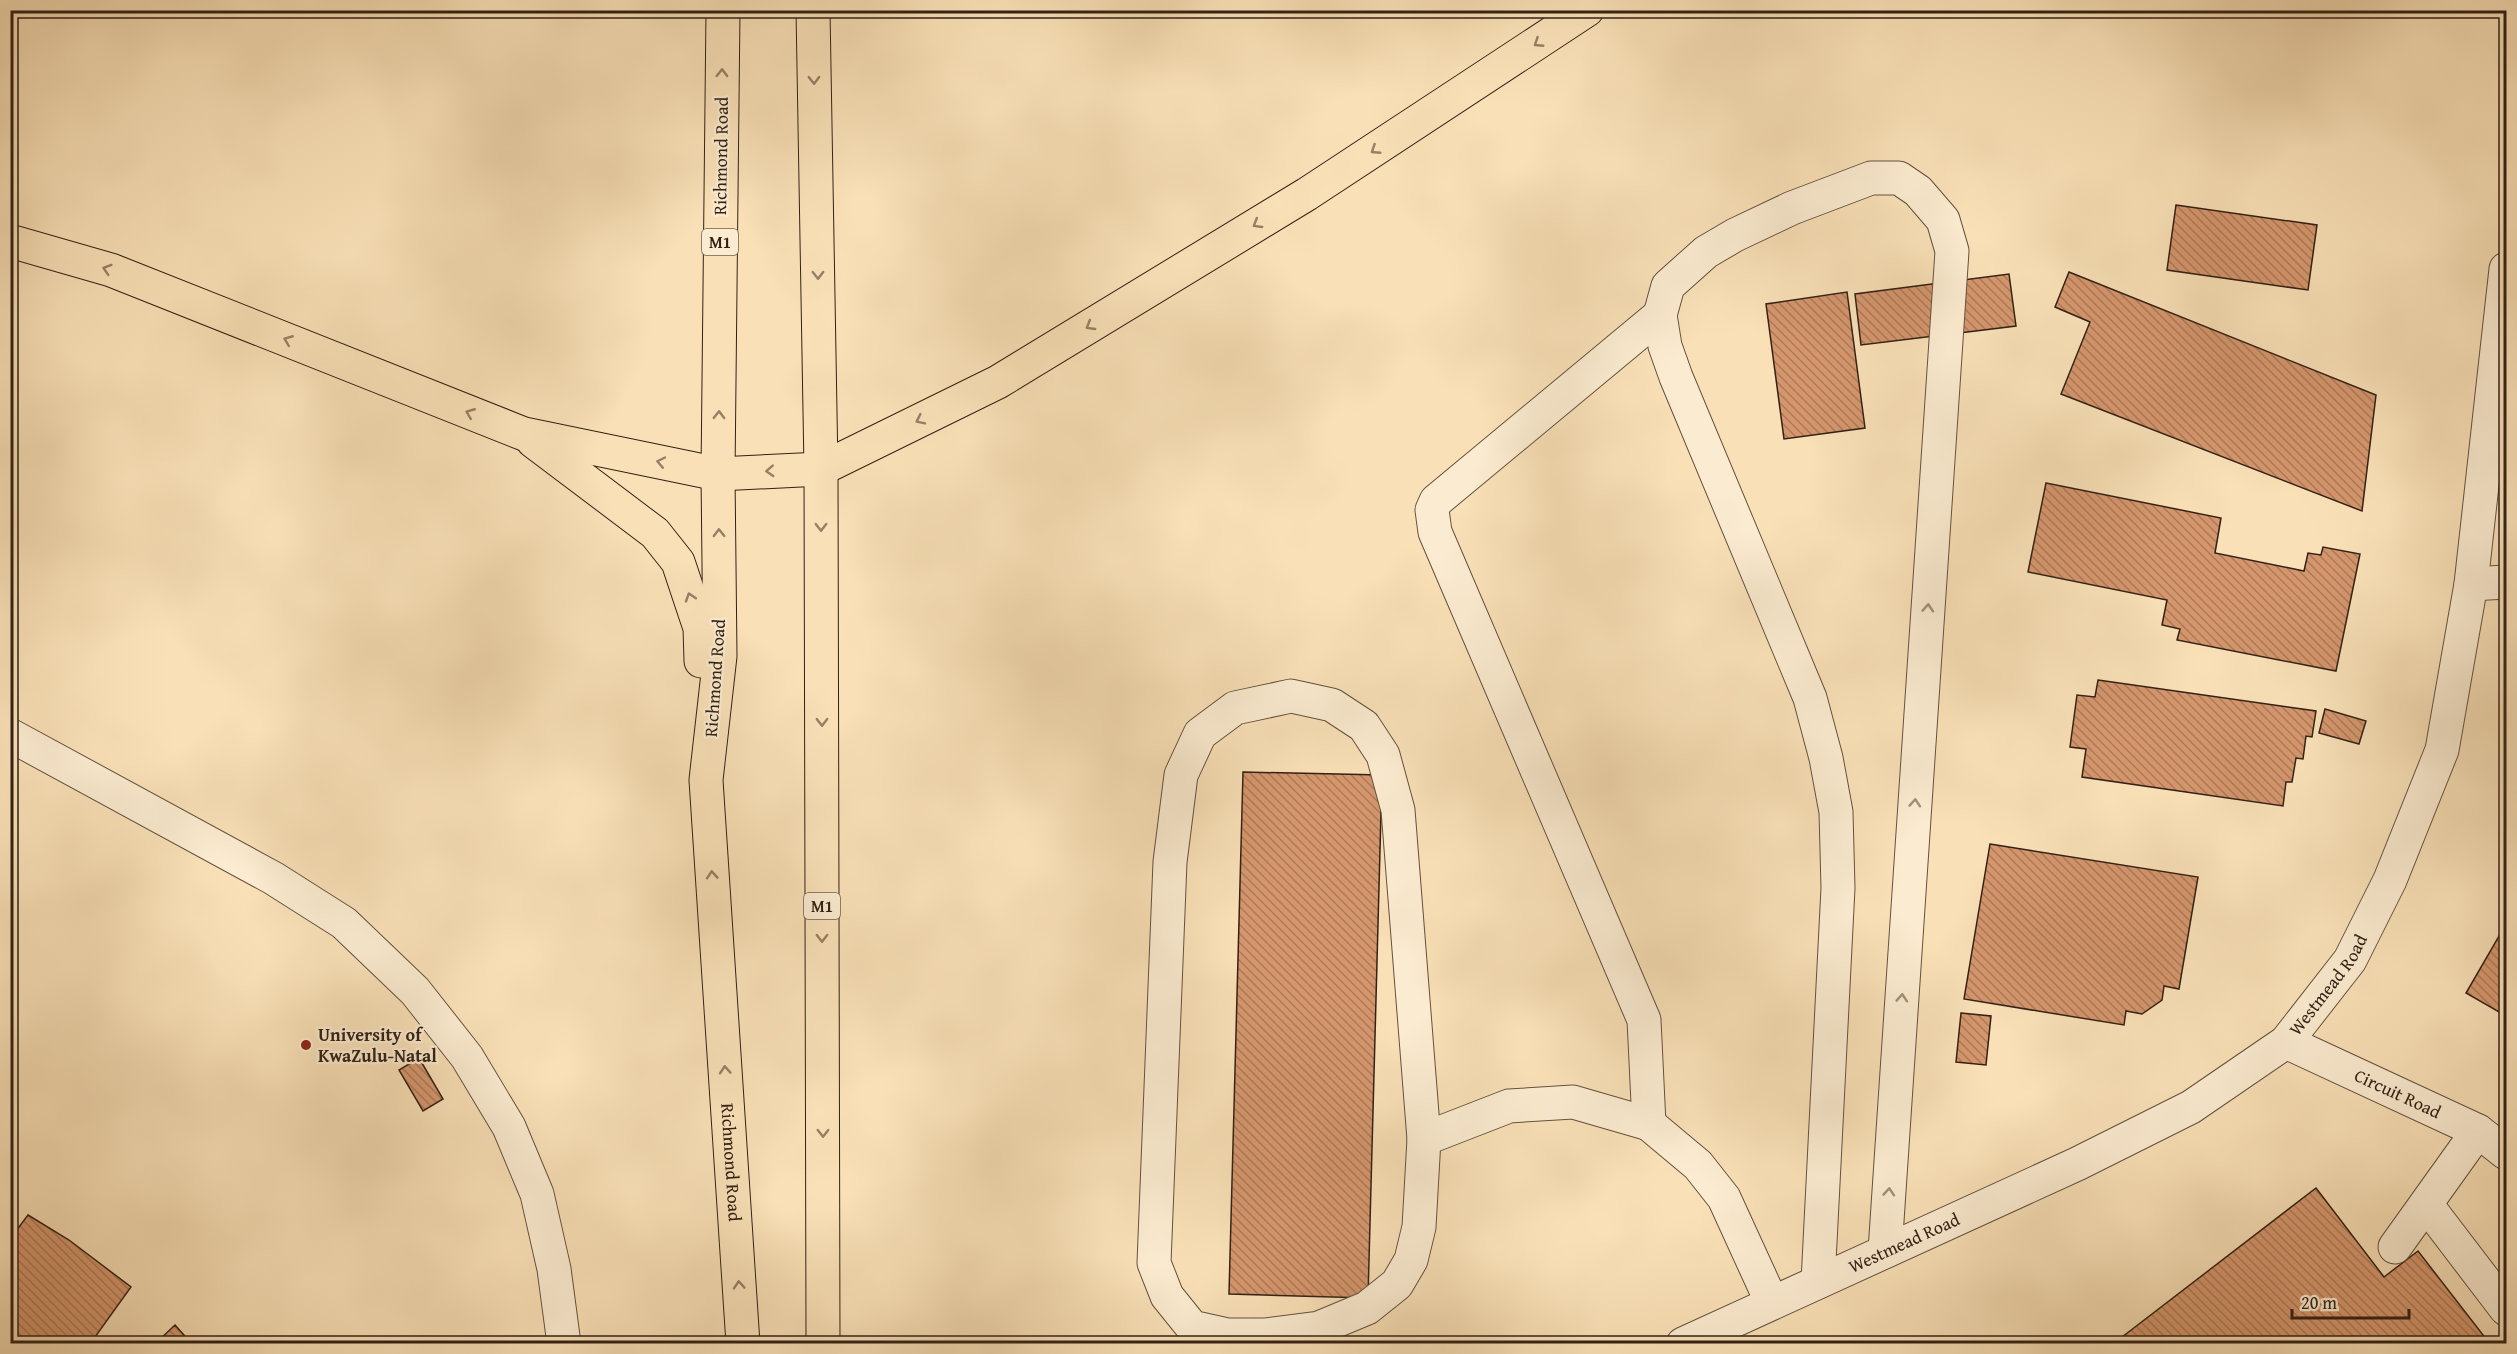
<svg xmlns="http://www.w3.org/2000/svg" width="2517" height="1354" font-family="'Gentium Book Plus',serif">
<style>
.building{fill:url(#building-back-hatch);stroke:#322115;stroke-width:1.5}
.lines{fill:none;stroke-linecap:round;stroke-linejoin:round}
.minor-casing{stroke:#64513e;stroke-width:35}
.highway-casing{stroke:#322115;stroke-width:35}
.minor{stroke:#fbebd0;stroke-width:33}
.highway{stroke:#f9e0b7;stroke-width:33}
.oneway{stroke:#968066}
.oneway2{stroke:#a1907c}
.poi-dot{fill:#8f2418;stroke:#fbebd0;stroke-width:2}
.labels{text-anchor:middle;stroke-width:4.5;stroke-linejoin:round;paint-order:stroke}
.shield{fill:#fbebd0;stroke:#6e5e4d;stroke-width:1.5}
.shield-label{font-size:16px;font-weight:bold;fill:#322115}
.street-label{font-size:18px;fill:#322115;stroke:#fbebd0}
.poi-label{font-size:18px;font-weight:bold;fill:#322115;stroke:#fbebd0;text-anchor:start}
</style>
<defs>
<pattern id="building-back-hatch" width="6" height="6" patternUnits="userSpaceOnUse" patternTransform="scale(1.5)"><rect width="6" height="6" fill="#d5966d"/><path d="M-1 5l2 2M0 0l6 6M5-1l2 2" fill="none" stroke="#ad7a58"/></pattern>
</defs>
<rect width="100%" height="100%" fill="#f9e0b7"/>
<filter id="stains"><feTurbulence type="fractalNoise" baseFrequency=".00333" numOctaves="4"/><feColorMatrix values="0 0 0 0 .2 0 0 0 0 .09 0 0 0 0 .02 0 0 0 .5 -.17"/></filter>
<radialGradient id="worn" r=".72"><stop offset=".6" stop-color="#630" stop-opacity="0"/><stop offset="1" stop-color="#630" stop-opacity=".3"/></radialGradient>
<path class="building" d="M2176,205l141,20 -9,65 -141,-20z
M2069,272l307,123 -14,116 -301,-117 29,-72 -35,-15z
M2009,274l7,52 -155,19 -6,-51z
M1847,292l18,136 -81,11 -18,-135z
M2046,483l175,35 -6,35 89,18 4,-18 13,2 2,-8 37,7 -24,117 -159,-31 3,-11 -18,-4 5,-25 -139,-28z
M2098,680l218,31 -4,26 -6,-1 -3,23 -7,-1 -4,24h-6l-3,24 -201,-29 4,-28 -16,-2 7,-52 18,2z
M2325,709l41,12 -7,23 -40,-11z
M1243,772l139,3 -14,523 -139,-4z
M1990,844l208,33 -19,112 -15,-3 -2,14 -20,14 -16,-3 -2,14 -160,-26z
M2506,924v92l-40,-23z
M1961,1013l30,3 -5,49 -30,-3z
M419,1058l24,41 -20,12 -24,-41z
M2316,1188l68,89 34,-26 72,93h-377z
M28,1215l41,25 62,47 -41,57h-80v-105z
M175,1325l17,19h-37z"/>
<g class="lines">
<defs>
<g id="minor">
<path d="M2471,584l35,-2"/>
<path d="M1291,696l41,9 32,21 19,29 15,55 26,329 -5,88 -8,33 -14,24 -30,24 -48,20 -54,7h-37l-36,-8 -25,-31 -13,-33 16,-401 11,-87 19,-41 35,-26z"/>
<path d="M10,735l263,143 71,45 71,68 52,66 42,70 28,67 17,75 10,75"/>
<path id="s1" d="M2286,1042l192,89 28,22"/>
<path d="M1649,1124l-5,-104 -209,-488 -3,-22 4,-9 224,-186"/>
<path d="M1424,1139l85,-33 64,-4 76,22 49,41 26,33 48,105"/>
<path d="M2426,1204l80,105"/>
<path d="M2395,1247l83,-116"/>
<path d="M1818,1282l20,-394 -2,-76 -10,-54 -16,-60 -134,-321 -11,-31 -5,-31 8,-29 38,-34 29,-17 57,-27 79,-30h28l19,13 25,29 9,31 -67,1000"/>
<path id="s2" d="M1683,1344l394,-180 114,-57 95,-65 64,-82 40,-80 52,-130 29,-166 35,-315"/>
</g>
<g id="highway">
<path id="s3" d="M723,10l-5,464 2,182 -14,124 37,564"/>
<path d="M813,10l8,459 2,875"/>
<path d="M10,241l101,29 413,164 194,40 103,-5 177,-87 309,-188 280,-184"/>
<path d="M533,441l122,92 23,29 22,66 1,33"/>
</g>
</defs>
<use href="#minor" class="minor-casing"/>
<use href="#highway" class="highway-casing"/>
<use href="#minor" class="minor"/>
<use href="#highway" class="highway"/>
</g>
<defs><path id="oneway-chevron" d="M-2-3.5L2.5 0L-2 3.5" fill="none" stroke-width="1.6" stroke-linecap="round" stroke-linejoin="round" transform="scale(1.5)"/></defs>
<g class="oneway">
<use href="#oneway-chevron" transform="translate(1538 43) rotate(147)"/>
<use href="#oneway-chevron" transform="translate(722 73) rotate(-89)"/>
<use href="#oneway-chevron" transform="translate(814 80) rotate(89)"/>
<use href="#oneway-chevron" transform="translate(1375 150) rotate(147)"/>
<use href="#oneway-chevron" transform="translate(1257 224) rotate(149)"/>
<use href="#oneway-chevron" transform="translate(107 269) rotate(-162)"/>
<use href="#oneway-chevron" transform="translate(818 275) rotate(89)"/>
<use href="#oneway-chevron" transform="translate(1090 326) rotate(149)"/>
<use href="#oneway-chevron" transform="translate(288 340) rotate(-158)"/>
<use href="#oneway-chevron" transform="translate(470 413) rotate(-158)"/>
<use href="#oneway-chevron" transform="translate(719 415) rotate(-89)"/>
<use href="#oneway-chevron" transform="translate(920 420) rotate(154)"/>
<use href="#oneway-chevron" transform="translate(661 462) rotate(-168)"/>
<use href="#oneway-chevron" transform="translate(770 471) rotate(177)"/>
<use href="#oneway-chevron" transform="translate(821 527) rotate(90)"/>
<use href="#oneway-chevron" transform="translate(719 533) rotate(-91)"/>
<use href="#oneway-chevron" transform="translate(690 597) rotate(-108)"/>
<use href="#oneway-chevron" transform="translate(822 722) rotate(90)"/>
<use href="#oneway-chevron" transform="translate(712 875) rotate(-94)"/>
<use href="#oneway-chevron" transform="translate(822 938) rotate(90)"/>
<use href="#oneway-chevron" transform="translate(725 1070) rotate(-94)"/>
<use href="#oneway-chevron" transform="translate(823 1133) rotate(90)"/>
<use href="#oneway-chevron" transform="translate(739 1285) rotate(-94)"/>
</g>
<g class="oneway2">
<use href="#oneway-chevron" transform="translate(1928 608) rotate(-86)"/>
<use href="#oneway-chevron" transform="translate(1915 803) rotate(-86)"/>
<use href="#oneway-chevron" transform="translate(1902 998) rotate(-86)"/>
<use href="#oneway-chevron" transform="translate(1889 1192) rotate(-86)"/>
</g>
<circle class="poi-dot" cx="306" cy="1045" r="6"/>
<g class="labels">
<g class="shield">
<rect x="702" y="229" width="36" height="26" rx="4.5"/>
<rect x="804" y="893" width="36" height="26" rx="4.5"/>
</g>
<g class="shield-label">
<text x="720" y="248">M1</text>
<text x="822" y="912">M1</text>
</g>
<g class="street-label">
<text transform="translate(721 156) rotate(-89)" y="6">Richmond Road</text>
<text transform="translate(715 678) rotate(-86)" y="6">Richmond Road</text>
<text dy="6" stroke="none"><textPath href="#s2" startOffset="747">Westmead Road</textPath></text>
<text dy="6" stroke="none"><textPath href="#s1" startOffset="123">Circuit Road</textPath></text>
<text dy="6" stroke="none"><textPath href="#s3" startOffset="1154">Richmond Road</textPath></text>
<text dy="6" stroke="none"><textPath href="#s2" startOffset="243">Westmead Road</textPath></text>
</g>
<g class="poi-label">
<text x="318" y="1041">University of<tspan x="318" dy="21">KwaZulu-Natal</tspan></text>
</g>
</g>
<rect width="2517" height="1354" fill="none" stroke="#f9e0b7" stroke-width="36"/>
<rect x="12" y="12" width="2493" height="1330" fill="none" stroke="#322115" stroke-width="3"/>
<rect x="18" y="18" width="2481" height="1318" fill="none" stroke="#322115" stroke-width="1.5"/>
<path d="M2292 1309v9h117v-9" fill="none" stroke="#322115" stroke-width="3"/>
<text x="2301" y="1309" font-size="18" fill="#322115" stroke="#fbebd0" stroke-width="4.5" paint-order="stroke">20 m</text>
<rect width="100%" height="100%" filter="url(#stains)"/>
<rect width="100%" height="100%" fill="url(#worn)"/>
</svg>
